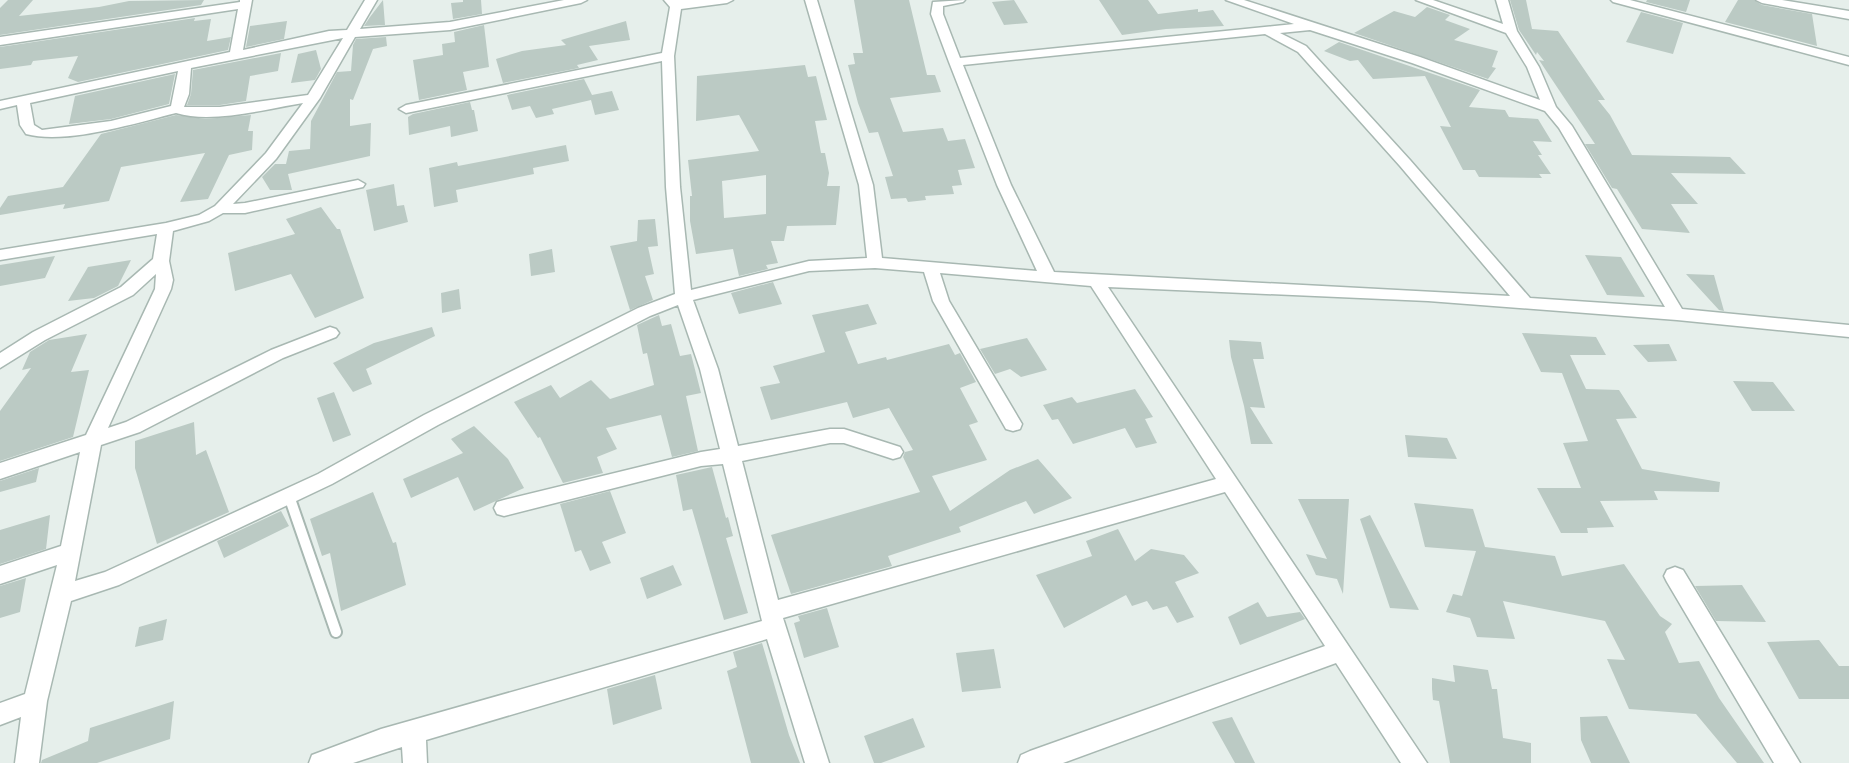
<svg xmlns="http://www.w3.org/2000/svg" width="1849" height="763" font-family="'Public Sans',sans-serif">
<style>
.building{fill:#bbcac4;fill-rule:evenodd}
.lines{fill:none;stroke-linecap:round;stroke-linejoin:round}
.lane-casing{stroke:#a8b8b2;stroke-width:14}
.street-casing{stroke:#a8b8b2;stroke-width:3}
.lane{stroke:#fff;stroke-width:10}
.street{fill:#fff;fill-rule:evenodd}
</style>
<rect width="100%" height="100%" fill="#e6efeb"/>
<path class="building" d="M8,0h25l-14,16 80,-9 30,-6 75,-1 -3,5 -201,30v-27z
M383,0l2,25 -21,1 6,-9z
M463,0h18l1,14 -29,5 -2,-16 12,-1z
M854,0h55l18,75h8l6,17 -51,6 13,34 40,-4 5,13 17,-2 10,29 -17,2 4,15 -10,1 2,8 -29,2 1,4 -18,2 -2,-4 -15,1 -6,-22 8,-1 -15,-44 -9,1 -11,-30 -10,-38 7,-1 -2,-11h10z
M1014,0l14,23 -24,2 -12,-23z
M1099,0h49l10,14 40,-5v3l15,-2 11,16 -58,3 -44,6z
M1510,0h16l6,29 26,2 47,69h-7l12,15 22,40 98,2 16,17 -75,-1 27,31h-27l19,29 -48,-4 -25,-40 -5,-1 -27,-44h10l-56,-84 5,1 -7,-9 -1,3 -17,-25z
M1647,0h43l-4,12 -40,-10z
M1738,0h16l8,5 50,9 5,32 -92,-24z
M1427,7l23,8 -5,5 25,9 -16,11 44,11 -6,16 4,1 -8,11 -134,-46 40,-22 21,6z
M1641,12l42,11 -10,31 -47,-12z
M195,18l-1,3 17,-2 -4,22 24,-4 -3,13 -150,32 -10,-4 10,-22 -45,5 -2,4 -31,4v-22z
M287,21l-3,18 -38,8 4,-21z
M626,21l4,19 -41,6 9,14 -21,5 2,3 -76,15 -7,-24 26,-8 44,-6 -5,-5z
M484,25l5,42 -26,5 4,18 -48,10 -6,-40 30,-5 -1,-11 13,-2 -1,-10z
M386,37l1,9 -14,3 -20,51 -3,-1v27l21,-3 -1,33 -82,18 4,16h-22l-8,-13 13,-13h11l3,-13 21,-2 1,-28 26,-49 14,-1 2,-26 3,-6z
M1339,42l141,48 -11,17 36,3 4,7 29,2 14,23 -19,-1 9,14h-4l13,19h-12l3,4 -63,-1 -4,-7h-12l-23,-44 11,1 -26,-51 -52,3 -15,-19 -8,1 -26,-10z
M316,50l5,19 -6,11 -24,3 7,-29z
M281,53l-3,18 -28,5 -4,25 -26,4h-33l4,-11 2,-24z
M805,65l3,12 8,-1 11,44 -12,1 6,32h4l4,20 -2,13h13l-4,39 -49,1 -3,15h-13l7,22 -12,2 2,4 -29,7 -6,-27 -37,5 -6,-33v-25h2l-4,-36 71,-9 -20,-36 -43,6 1,-45zM766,175v39l-42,4 -2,-37z
M175,74l-6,30 -58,15 -42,5 6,-28z
M584,79l8,16 20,-4 7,19 -24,5 -4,-15 -39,9 2,5 -18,4 -6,-12 -18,4 -5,-15z
M470,102l2,8h2l4,21 -27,6 -1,-11 -41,9 -1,-18 5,-3z
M176,115l30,4 45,-4 -3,16h5l-1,19 -23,5 -21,44 -28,3 25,-49 -84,14 -12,34 -46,8 2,-5 -65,11v-7l8,-12 55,-9 38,-53z
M566,145l3,16 -36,7 1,6 -78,16 2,12 -24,5 -5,-39 28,-6 1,4z
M394,184l3,22 7,-1 4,17 -34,9 -8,-41z
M321,207l16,22h3l24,69 -49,20 -24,-44 -56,17 -7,-38 67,-19 -9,-15z
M655,219l3,27 -10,1 6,27 -9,2 8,24 -23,10 -20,-64 27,-5 1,-21z
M552,249l3,23 -24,4 -2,-22z
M1585,255l36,2 24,40 -38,-2z
M55,256l-10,22 -45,8v-21z
M131,260l-13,26 -24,12 -26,3 20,-34z
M1686,274l28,1 10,36 -5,-1z
M773,282l9,22 -43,10 -8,-21z
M459,289l2,20 -19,4 -1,-20z
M868,304l9,20 -32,8 13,32 28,-7 1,3 62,-16 6,11 5,-2 16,29 -16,6 18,34 -9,3 18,35 -55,16 18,35 60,-41 28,-11 34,39 -38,16 -8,-13 -67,26 2,5 -73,24 4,10 -101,28 -20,-59 149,-43 -17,-35 2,-5 8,-2 -24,-42 -36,10 -6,-16 -76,18 -11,-33 20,-4 -7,-17 52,-14 -13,-37z
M659,315l3,11 9,-2 9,32 11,-2 10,39 -15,3 12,55 -26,6 -11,-42 -55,13 11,21 -20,8 6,16 -40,10 -23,-46 -2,1 -24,-36 37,-17 9,13 31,-18 19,19 44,-14 -7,-32 -4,1 -6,-29z
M432,327l3,9 -69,33 6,15 -19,8 -20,-29 41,-20z
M1522,333l74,4 10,18h-36l16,34 33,1 18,28 -21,1 26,50 78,13 -1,10 -65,-1 4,9 -58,1 14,26 -27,1 1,5h-27l-24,-45h44l-18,-45 25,-2 -26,-68 -21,-1z
M87,334l-16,38 18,-2 -16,67 -73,24v-50l31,-43 -9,2 8,-18 19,-12z
M1027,338l20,32 -26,7 -11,-8 -15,5 -15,-25z
M1229,340l32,2 3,17h-11l12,49 -15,-1 23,37h-22l-7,-38 -13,-49z
M1669,344l8,17 -29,1 -15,-17z
M1733,381l40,1 22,29h-43z
M1135,389l18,28 -8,2 12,24 -21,5 -11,-20 -52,16 -15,-25 -6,1 -9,-15 29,-8 5,6z
M334,392l17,43 -18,7 -16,-44z
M194,422l2,33 10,-5 23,62 -72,32 -22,-76v-27z
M474,426l34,33 16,29 -50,23 -16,-34 -47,21 -8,-19 60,-26 -12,-14z
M1405,435l42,3 10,21 -49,-2z
M712,467l14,51 2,-1 5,19 -7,2 22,75 -24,7 -32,-111 -9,2 -7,-36z
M39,468l-3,14 -36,10v-11z
M610,491l16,42 -24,9 9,21 -21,8 -9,-21 -6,2 -15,-48z
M373,492l20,51 3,-1 10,43 -65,26 -11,-58 -8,3 -12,-37z
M1298,499h51l-6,95 -6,-15 -21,-4 -10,-21 21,5z
M1414,503l59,6 12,38 70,9 7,20 62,-12 36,52 12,8 -7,8 14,31 20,-2 20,37 45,65h-27l-41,-49 -67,-5 -22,-50 18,1 -20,-39 -102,-20 12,38 -38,-2 -7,-19 -24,-6 7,-18 9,2 14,-45 -51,-4z
M281,511l8,15 -65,32 -7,-17z
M50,515l-4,34 -46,15v-34z
M1370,515l49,95 -29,-2 -30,-89z
M1118,529l17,32 16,-12 33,6 15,18 -24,9 19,35 -17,6 -10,-17 -14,4 -6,-9 -15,5 -6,-11 -62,33 -28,-53 56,-19 -6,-15z
M673,565l9,20 -35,14 -7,-21z
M26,578l-6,34 -20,6v-32z
M1742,585l24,37 -50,-1 -21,-35z
M1258,602l9,15 33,-5 5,7 -65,26 -12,-28z
M827,608l12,39 -35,11 -10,-35 6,-2 -2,-5z
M167,619l-4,21 -28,7 4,-20z
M1819,640l20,26h10v33h-50l-32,-57z
M762,643l27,92 11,28h-49l-24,-92 10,-4 -4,-15z
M994,649l7,39 -39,4 -6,-39z
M1453,665l35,5 4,19h5l6,49 28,5v20h-81l-11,-62 -6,-1 -1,-11v-11l23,4z
M655,675l7,34 -49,16 -6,-36z
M174,701l-4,38 -73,24h-56l1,-3 46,-19 2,-13z
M1607,716l23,47h-39l-10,-23 -1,-23z
M1232,717l23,46h-20l-23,-41z
M913,718l12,29 -44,16h-7l-10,-27z"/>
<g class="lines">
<defs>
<path id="lane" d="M289,496l47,136"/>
<path id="street" d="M240,0h12l-9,50 86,-19 18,-1 18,-30h12l-17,29 90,-7 114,-22h23l-6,3 -131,27 -95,7 -35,61 -44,61 -43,45 12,-1 113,-23 7,4 -2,3 -118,26h-22l-14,8 -36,10 -4,30 4,19 -2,9 -63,139 18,-6 145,-72 59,-23 6,2 3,4 -3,4 -53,21 -143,74 -39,13 -26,136 30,-9 213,-98 106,-59 214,-107 37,-14 -9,-107 -4,-126 -256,52 -7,-4 7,-4 256,-52 8,-46 -6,-7h69l-6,3 -46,6 -7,47 6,131 11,103 118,-29 58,-3 -8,-73 -54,-185h12l56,185 9,73 155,13 -40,-86 -48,-123 -18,-48 2,-12 32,-2 -2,2 -20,4v8l17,44 334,-34 -68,-24h18l176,57 120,43 -13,-33 -21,-34 -90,-33h17l70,24 -7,-24h12l9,31 22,36 17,40 16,19 110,183 167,16v12l-172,-17 -249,-19 -320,-14 319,476h-26l-65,-100 -273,100h-45l3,-8 9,-4 295,-105 -100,-154 -442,126 46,145h-24l-38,-124 -341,101 1,23h-24l-1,-16 -49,16h-44l3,-8 69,-26 381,-108 -39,-157 -22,2 -197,50 -7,-2 -3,-6 3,-6 7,-2 197,-48 19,-3 -20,-80 -22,-64 -28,11 -212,109 -106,59 -213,101 -48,16 -24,100 -8,62h-24l6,-46 -21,8v-22l25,-9 32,-129 -57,19v-18l61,-20 19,-94 -80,27v-16l86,-28 69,-146 1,-15 -23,21 -88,45 -45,28v-15l33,-21 88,-45 32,-28 4,-25 -157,26v-10l166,-27 33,-8 16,-9 51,-53 37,-50c-37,6 -91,21 -127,10 -40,10 -110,32 -150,21l-6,-9 -3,-20 -17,4v-8l230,-49 8,-43 -238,36v-8l240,-35zM1310,30l102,33 133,48 14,17 106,179 -135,-9 -120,-138 -104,-114 -26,-13zM1265,34l33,18 102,114 110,130 -456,-24 -43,-87 -48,-120zM343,38l-35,57 -88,12h-36l5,-13 2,-26zM178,71l-7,35 -60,15 -69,9 -8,-5 -4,-22zM875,268l49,4 9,29 73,128 7,2 7,-2 2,-5 -73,-123 -9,-28 151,13 125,193 -438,121 -36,-139 88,-18h14l49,16 7,-2 3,-5 -3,-5 -56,-18h-14l-92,17 -20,-77 -25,-69 116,-29z
M1611,0h19l219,57v8l-236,-63z
M1756,0h26l67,11v8l-87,-16z
M1675,567l8,3 117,193h-26l-107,-181 -3,-6 3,-6z"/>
</defs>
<use href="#lane" class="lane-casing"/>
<use href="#street" class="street-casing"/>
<use href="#lane" class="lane"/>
<use href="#street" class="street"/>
</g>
</svg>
